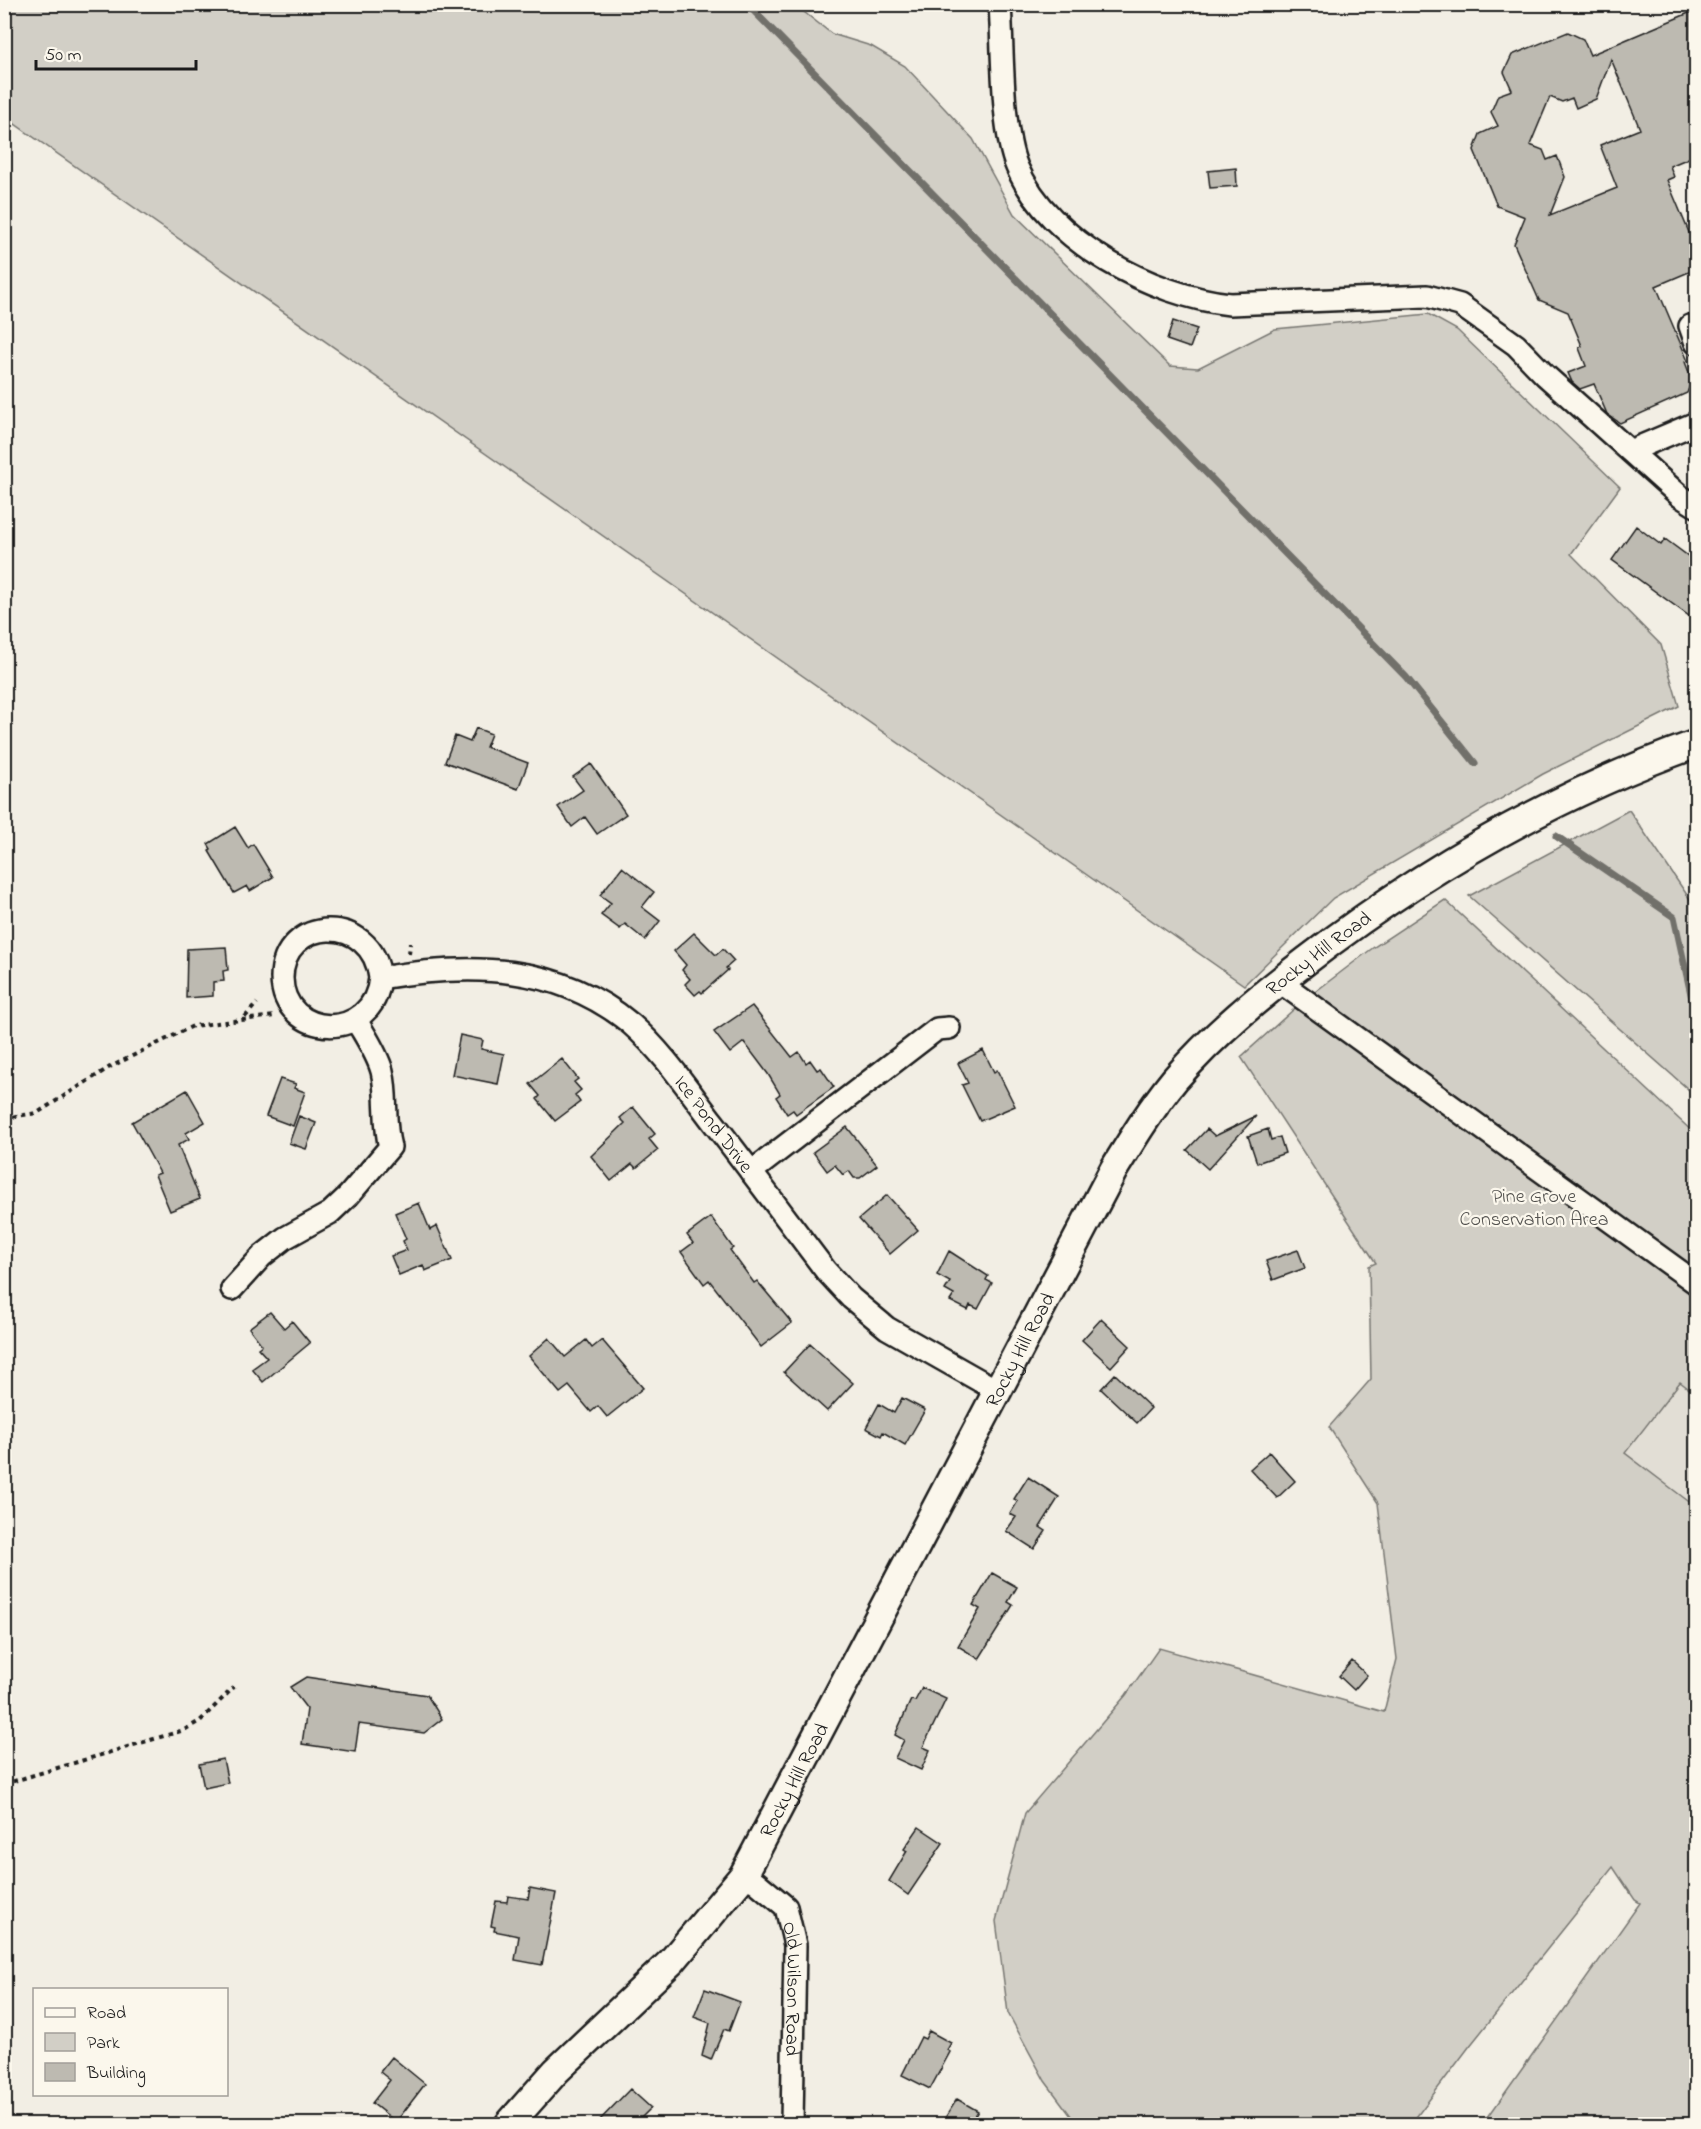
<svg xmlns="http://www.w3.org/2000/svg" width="1701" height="2129" font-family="'Indie Flower',sans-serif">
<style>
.built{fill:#e2ded5}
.green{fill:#d2cfc6;stroke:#777671;stroke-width:1.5}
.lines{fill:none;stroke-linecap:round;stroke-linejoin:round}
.stream{stroke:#716f6b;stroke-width:7}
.building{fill:#bdbab1;stroke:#1c1c1c;stroke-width:1.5;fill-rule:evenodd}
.minor-casing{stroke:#1c1c1c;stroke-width:26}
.major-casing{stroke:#1c1c1c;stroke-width:32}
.path{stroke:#1c1c1c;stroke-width:4;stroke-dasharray:4.5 4.5;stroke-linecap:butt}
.minor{stroke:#fbf7ec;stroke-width:21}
.major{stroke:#fbf7ec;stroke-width:27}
.labels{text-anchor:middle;stroke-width:4.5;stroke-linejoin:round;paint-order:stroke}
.street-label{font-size:20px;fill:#1c1c1c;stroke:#fbf7ec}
.park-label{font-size:20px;fill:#53524f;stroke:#fbf7ec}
</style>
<rect width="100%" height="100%" fill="#f2eee4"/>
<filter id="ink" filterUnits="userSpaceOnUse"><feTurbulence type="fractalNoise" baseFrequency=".0167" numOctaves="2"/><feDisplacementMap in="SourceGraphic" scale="12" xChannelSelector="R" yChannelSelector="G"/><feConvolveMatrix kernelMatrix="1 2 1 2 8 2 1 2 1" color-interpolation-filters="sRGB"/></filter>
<g filter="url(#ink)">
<path class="built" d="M1696,1360v147l-71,-54z"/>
<path class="green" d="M5,4l790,1 37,29 39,12 34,20 68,73 41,75 156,152 28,2 77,-39 153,-15 29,16 163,157 -49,67 90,91 18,61 -136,68 -210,124 -89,87 -1239,-868z
M1629,810l67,98v188l-227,-200z
M1445,900l251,235v259l-16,-12 -55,71 71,54v617h-213l157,-221 -5,-3 -22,-33 -144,180 -58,77h-334l-32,-43 -37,-68 -12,-92 29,-108 101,-118 33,-47 225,64 13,-53 -19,-156 -49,-76 42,-48 -2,-113 7,-3 -135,-206 62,-56 71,-54z"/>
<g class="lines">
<path class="stream" d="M747,4l659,673 69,86
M1556,836l118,81 22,100"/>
</g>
<path class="building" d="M1696,10v145l-26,11 4,11 -7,3 24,57 5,-2v34l-40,17 32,75 -3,1 7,18 -5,13 -67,30 -13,-9 -13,-30 -14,5 -8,-7 -4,-9 18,-7 -7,-18 3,-2 -14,-34 -29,-12 -25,-56 11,-27 -28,-11 -23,-56 6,-16 18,-8 -7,-14 7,-17 14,-5 -8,-18 8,-17 56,-23 15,7 7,16zM1611,59l29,70 -40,16 17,43 -67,27 15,-38 -8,-21 -10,4 -4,-10 -13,-5 20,-48 12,5 10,-4 4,10 20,-9z
M1236,168l1,18 -27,2 -2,-17z
M1173,321l24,8 -7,19 -23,-8z
M1636,526l25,19 4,-6 31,23v59l-84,-61z
M476,728l15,6 -5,13 42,16 -10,26 -73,-27 10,-26 15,6z
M591,764l35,50 -29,20 -12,-17 -13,10 -14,-20 25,-17 -10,-13z
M235,827l13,21 5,-4 20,33 -23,14 -3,-5 -13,7 -25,-42 2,-2 -3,-5z
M622,867l32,25 -12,15 18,14 -15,19 -20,-16 -5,5 -19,-14 10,-12 -11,-8z
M694,933l22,22 7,-6 11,12 -8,7 2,2 -26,23 -2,-2 -5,4 -10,-11 5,-5 -8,-9 4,-5 -12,-14z
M226,947l2,23 -5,1 1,10 -11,1v14l-27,2 1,-49z
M752,1006l40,51 7,-5 7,11 4,-3 7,10 4,-2 13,19 -38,27 -3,-4 -6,4 -11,-17 4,-3 -12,-20 -24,-32 -14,11 -16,-21z
M460,1035l23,5 -2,9 23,5 -6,30 -46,-9z
M983,1050l11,22 3,-2 18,36 -35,15 -18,-36 6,-2 -10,-20z
M562,1059l16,20 -4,3 7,8 -6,5 5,7 -25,19 -18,-22 3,-3 -10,-12z
M280,1079l16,5 -2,4 11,4 -12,34 -27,-10z
M187,1090l18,32 -19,11 3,6 -11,6 22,54 -30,12 -15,-36 5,-2 -28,-51z
M633,1107l22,27 -6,5 9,11 -22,18 -4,-4 -21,17 -20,-25 34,-33 -5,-5z
M299,1116l17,7 -10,26 -17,-6z
M1256,1116l-48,53 -21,-19 20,-21 8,7z
M847,1127l30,38 -17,13h-6l-5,-7 -6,4 -8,-10 -8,6 -14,-19z
M1268,1129l3,11 9,-3 5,16 -28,10 -9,-27z
M887,1195l31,35 -28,24 -31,-35z
M419,1203l11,27 7,-4 15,34 -27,11 -2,-6 -24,10 -8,-19 16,-6 -4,-9 3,-2 -11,-26z
M711,1217l22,31 -3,2 24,33 3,-2 35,42 -31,24 -52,-67 -5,4 -23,-32 12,-9 -6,-8z
M1298,1250l7,18 -32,12 -7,-19z
M949,1251l39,25 -2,4 6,3 -14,26 -8,-4 -2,5 -18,-9 4,-6 -9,-5 5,-8 -13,-7z
M270,1312l14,16 8,-7 18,22 -47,39 -11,-13 15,-11 -9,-10 4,-3 -13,-17z
M1101,1319l29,27 -19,21 -29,-27z
M549,1338l16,19 21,-17 6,8 10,-8 41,48 -36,29 -9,-11 -7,6 -22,-26 -9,7 -31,-37z
M810,1344l43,39 -26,28 -43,-39z
M1115,1374l36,34 -14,15 -36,-34z
M902,1398l23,12 -20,35 -22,-13 -2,4 -15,-8 13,-24 15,9z
M1269,1452l26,29 -18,17 -27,-29z
M1028,1477l31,20 -19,30 6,4 -12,18 -28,-18 10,-14 -6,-3 8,-13 -4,-2z
M992,1573l25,14 -9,15 5,3 -34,54 -21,-13 22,-37 -7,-4z
M1352,1661l15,14 -13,15 -15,-14z
M306,1677l121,18 15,24 -18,14 -65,-9 -4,28 -53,-8 5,-35 -17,-22z
M922,1688l24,11 -23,48 7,3 -9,20 -26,-12 9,-18 -9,-5 16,-35 4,1z
M223,1759l5,24 -24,5 -5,-24z
M919,1827l24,16 -35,52 -19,-14 18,-30 -3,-2z
M530,1888l26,5 -14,72 -27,-5 4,-24 -25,-5 1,-4 -4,-1 5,-25 11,1 1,-6 20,3z
M705,1989l35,13 -11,29 -5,-2 -13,31 -9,-4 8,-33 -16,-6z
M929,2031l22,12 -4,7 3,2 -20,37 -28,-14 19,-38 4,2z
M392,2057l33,27 -29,38 -24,-19 18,-23 -10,-8z
M630,2089l21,19 -16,16h-39z
M957,2099l21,12 -8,13h-14l-11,-6z"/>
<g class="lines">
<defs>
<g id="minor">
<path d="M1000,4c3,44 1,125 17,163 32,75 136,129 213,137l197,-8 33,9 56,40 29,30 135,121 16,10"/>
<path d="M1690,326l6,17"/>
<path d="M1630,451l66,-28"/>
<path id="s1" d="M380,978c-6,65 -97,62 -98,0 0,-62 91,-66 98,0 89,-15 178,-15 251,46 32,28 56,64 82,98 38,49 75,99 113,149l25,27 36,30 111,63"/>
<path d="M1280,982l416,301"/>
<path d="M751,1172l186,-143 12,-1"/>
<path d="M232,1289l30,-33 23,-18 45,-25 19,-18 41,-48c-7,-25 -2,-52 -8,-76 -5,-18 -17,-35 -26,-51"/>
<path id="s2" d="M743,1876l13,6 30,25 9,38 -3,179"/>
</g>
<g id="major">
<path id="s3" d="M509,2124l47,-53 116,-110 71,-85 371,-707c19,-31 38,-62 61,-90 39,-45 84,-82 131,-118 118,-91 250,-167 390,-217"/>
</g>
</defs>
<use href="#minor" class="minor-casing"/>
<use href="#major" class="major-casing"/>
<path class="path" d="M409,954l1,-11
M245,1017l12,-14
M4,1118l33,-5 73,-46 83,-41 81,-10
M4,1784l180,-54 16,-9 34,-34"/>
<use href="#minor" class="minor"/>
<use href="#major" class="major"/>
</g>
</g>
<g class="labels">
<g class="street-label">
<text dy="7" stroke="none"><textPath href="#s3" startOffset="1440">Rocky Hill Road</textPath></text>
<text dy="7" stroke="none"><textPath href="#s1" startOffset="698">Ice Pond Drive</textPath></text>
<text dy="7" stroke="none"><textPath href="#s3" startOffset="936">Rocky Hill Road</textPath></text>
<text dy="7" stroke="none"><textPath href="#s3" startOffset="450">Rocky Hill Road</textPath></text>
<text dy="7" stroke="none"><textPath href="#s2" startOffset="136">Old Wilson Road</textPath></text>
</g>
<g class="park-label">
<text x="1534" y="1202">Pine Grove<tspan x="1534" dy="23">Conservation Area</tspan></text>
</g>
</g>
<rect width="1701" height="2129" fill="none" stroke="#fbf7ec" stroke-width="24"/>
<rect x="12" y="12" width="1677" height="2105" fill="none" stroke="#1c1c1c" stroke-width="2" filter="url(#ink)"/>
<rect x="33" y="1988" width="195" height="108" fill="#fbf7ec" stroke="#a29f99" stroke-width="1.5"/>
<rect x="45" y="2008" width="30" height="9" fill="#fbf7ec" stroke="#a29f99" stroke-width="1.5"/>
<text x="87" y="2018" font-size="18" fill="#1c1c1c">Road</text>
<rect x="45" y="2033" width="30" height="18" fill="#d2cfc6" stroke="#a29f99" stroke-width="1.5"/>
<text x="87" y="2048" font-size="18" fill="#1c1c1c">Park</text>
<rect x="45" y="2063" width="30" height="18" fill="#bdbab1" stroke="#a29f99" stroke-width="1.5"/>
<text x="87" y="2078" font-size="18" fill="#1c1c1c">Building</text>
<path d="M36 60v9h160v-9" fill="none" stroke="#1c1c1c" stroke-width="3"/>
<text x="45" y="60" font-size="18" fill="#1c1c1c" stroke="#fbf7ec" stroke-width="4.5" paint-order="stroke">50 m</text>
</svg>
